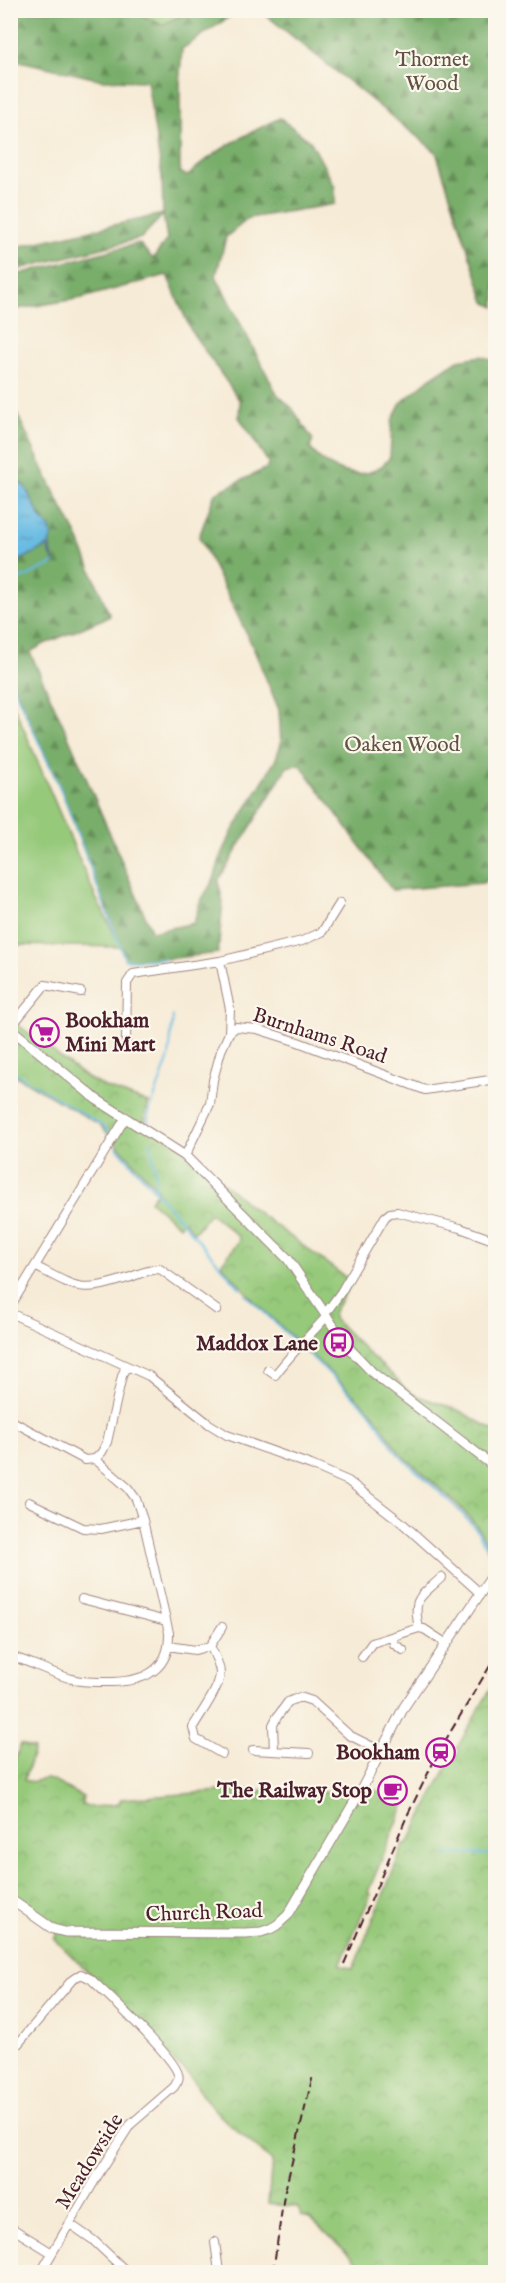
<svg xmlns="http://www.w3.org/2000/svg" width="506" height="2283" font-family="'IM FELL English',serif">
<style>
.green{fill:#96c97a;stroke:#707452;stroke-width:1.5}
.forest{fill:url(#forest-firs);stroke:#61664a;stroke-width:1.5}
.park{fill:url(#park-crowns);stroke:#707452;stroke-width:1.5}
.water{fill:url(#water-ripples);stroke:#586d87;stroke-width:1.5}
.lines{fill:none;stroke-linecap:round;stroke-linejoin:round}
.stream{stroke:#67bbe3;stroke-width:2}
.minor-casing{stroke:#a08580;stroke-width:10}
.tertiary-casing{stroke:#a08580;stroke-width:11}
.minor{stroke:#fff;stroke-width:8}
.tertiary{stroke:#fff;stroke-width:9}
.rail{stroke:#4a1f2b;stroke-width:2;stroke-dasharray:9 4.5;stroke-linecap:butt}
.labels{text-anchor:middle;stroke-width:4.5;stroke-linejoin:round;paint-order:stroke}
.park-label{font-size:21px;fill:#615243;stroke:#fbf7ec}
.poi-label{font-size:21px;font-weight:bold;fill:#4a1f2b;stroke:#fbf7ec;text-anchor:end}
.street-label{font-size:21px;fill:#4a1f2b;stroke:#fbf7ec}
</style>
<defs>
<pattern id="forest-firs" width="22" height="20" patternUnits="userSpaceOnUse" patternTransform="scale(1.5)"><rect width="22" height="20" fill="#78ad6a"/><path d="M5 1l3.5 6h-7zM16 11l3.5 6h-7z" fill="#648c57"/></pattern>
<pattern id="park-crowns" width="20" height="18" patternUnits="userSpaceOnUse" patternTransform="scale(1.5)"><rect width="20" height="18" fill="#96c97a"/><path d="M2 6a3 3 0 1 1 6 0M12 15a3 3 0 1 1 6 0" fill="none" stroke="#83ac6a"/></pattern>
<pattern id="water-ripples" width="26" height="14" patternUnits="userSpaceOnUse" patternTransform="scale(1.5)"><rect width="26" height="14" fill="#67bbe3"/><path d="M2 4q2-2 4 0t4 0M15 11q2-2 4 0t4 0" fill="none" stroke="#5797b8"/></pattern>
</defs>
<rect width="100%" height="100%" fill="#fbf7ec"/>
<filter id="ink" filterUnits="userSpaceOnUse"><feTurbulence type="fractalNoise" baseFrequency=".0167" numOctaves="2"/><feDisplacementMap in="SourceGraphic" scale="12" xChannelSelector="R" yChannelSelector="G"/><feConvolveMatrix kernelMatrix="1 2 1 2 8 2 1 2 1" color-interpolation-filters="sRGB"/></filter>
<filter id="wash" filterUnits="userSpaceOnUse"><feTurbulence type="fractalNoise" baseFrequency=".008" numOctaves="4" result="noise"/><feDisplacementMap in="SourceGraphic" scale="24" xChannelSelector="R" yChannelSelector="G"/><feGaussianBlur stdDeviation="1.35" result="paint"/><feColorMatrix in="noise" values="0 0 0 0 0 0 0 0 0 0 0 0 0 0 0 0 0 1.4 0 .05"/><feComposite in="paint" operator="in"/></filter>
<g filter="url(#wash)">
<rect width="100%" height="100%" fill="#f6ebd6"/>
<path class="green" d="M134,11h57l-29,14z
M11,699l84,197 26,51 -110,-2z"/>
<path class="forest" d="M22,11h112l28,14 29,-14h47l-56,38 -2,24v100l8,3c26,-26 59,-42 92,-58l31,24 24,45v17l-86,14 -23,19 -10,39 61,118 15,14 21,32 -3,8c19,25 59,38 80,9l2,-36 9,-18 28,-24 29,-19 23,-4 14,5v512l-12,10 -91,7 -92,-126 -13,3 -69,114 5,21 -5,51 -53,6 -40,1 -64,-170 -50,-110v-115l36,-20 7,17 -5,-18 1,-16 -9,-10 -16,-31 -12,-11 -3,-22v-55l47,99 19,35 34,83 -68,29 -12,7 39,86 83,194 42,-9 6,-21 14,-23 6,-20 12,-27 43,-71 6,-17 -2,-34 -27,-65 -53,-108 16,-44 52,-25 1,-6 -29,-45 1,-16 -49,-70 -24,-56 -85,23 -71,12v-34l128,-33 14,16 14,-20 -4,-24 -22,23 -130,33v-23l152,-34 -1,-37 -15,-96 -45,-1 -91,-21 -1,-34z
M261,11h234v296l-10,-5 -49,-150z"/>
<path class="park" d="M10,1010l6,4 -3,7 74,57 18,9 44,16 -4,12v9l35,22 76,65 96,71 -19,31v5l35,35 29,26 6,8 12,8 43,15 37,21v129l-16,-31 -20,-23 -60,-54 -26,-39 -116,-109 -36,-40 18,-23 -1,-5 -28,-23 -16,20 -10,-12 -5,5 -29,-25 8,-11 -58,-65 -89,-52z
M495,1675v597h-127l-58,-54 -8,-2 -5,-9 -29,-3 4,-44c-24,-20 -53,-41 -71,-67 -6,-10 -13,-24 -24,-28l-26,-32 -97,-94 3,-5 -1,-10 -7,-2 -38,-28v-119l9,-31 14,5 -10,31c12,4 12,-1 23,-1 6,0 28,15 36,18l-1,8 13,2 24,-3 2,-5 113,-9 114,2 16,3 7,-5 25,4 11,5 -39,93 3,2 -31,71 13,4 51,-125 3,1 45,-88 4,1 4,-8 -3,-2 38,-67 -2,-2z"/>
<path class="water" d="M11,454l3,25 11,8 16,31 9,10 2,9 -3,7 5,19 -7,-17 -36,19z"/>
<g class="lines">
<path class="stream" d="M10,584l44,-21
M10,680l51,110 64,170 40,-1
M10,1070l93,56 6,7
M148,1126v-11l21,-58 4,-41
M150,1141l6,35 -1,15
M116,1146l124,142
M246,1295l125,118 26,40 59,54 21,23 16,29
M445,1854h51"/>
</g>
</g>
<g filter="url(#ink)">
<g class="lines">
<defs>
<path id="minor" d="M220,961l82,-20 20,-9 18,-29
M10,1028l35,-43 36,7
M126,1042l1,-59 6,-9 87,-13 10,48 -1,24
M185,1156l25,-52 3,-24 8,-29 8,-18 7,-6 21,2 41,13 127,48 71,-11
M35,1266c44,23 45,27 93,12 11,-4 21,-9 32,-9l57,41
M10,1307l116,-190
M10,1313l139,63 60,48 18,11 84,30 37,16 53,41 79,71
M325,1314l16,-22 44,-75 5,-4 7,-1 63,16 36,13
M268,1370l7,5c16,-21 34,-39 52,-59
M10,1420l75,40 10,-1 7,-7 5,-10 15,-66 4,-10
M29,1502l54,26 18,1 42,-9
M82,1599l84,22
M419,1628c-7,-32 1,-30 23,-51
M393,1637l1,7 9,6
M168,1646l27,4 15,-4c4,8 10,18 10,28 -1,15 -19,39 -27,53l3,12 26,15
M210,1646l12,-19
M10,1656c21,6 41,17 62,23 9,3 19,3 28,3 35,1 70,-5 69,-49l-26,-113 -7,-21 -8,-11 -33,-29
M362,1657l10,-14 47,-15 5,1 23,15
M253,1750l56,3
M274,1751l-1,-26 4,-8 11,-15 12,-5 12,4 37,34 32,16
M18,2044l54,-64 9,-6 10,5c17,17 82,76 87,95 2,5 -1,8 -4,13l-44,38 -32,50 -57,97
M70,2224l23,16 34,32
M10,2227l42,26
M215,2242l4,30"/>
<path id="tertiary" d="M10,1028l86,71 89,57 103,103 58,86 27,28 123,95
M10,1899l43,30 12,3 180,1 16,-1 9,-3 7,-4 11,-10 71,-121 45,-87 92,-137"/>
</defs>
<use href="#minor" class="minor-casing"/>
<use href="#tertiary" class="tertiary-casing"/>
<use href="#minor" class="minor"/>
<use href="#tertiary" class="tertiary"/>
<path class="rail" d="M344,1964l63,-148 32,-65 57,-95
M273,2272l11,-77 29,-120"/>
</g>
</g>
<defs>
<symbol id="supermarket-ring" viewBox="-11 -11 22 22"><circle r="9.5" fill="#fbf7ec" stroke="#b5179e" stroke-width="1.5"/><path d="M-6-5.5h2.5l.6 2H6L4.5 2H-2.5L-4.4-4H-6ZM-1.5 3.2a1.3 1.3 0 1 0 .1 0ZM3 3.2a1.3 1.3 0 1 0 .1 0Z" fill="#b5179e"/></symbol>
<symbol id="bus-ring" viewBox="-11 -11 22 22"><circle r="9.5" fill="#fbf7ec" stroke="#b5179e" stroke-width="1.5"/><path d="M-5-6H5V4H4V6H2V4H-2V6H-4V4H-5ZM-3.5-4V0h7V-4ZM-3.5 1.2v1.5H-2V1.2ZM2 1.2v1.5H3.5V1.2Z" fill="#b5179e"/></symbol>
<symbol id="station-ring" viewBox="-11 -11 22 22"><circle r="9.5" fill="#fbf7ec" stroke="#b5179e" stroke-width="1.5"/><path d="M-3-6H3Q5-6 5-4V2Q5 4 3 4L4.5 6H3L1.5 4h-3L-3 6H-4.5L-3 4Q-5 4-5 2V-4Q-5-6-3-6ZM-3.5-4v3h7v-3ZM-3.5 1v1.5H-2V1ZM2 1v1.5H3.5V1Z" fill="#b5179e"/></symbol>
<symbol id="cafe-ring" viewBox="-11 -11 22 22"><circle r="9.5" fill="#fbf7ec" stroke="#b5179e" stroke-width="1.5"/><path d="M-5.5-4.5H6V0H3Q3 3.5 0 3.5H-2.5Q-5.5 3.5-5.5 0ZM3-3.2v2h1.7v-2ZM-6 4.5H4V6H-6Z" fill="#b5179e"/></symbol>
</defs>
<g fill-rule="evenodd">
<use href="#supermarket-ring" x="28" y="1016" width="33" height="33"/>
<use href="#bus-ring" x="322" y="1326" width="33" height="33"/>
<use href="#station-ring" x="424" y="1736" width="33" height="33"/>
<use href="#cafe-ring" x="376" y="1774" width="33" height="33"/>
</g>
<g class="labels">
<g class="park-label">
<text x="432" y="66">Thornet<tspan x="432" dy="24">Wood</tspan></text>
<text x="402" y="751">Oaken Wood</text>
</g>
<g class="poi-label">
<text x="65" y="1027" text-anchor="start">Bookham<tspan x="65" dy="24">Mini Mart</tspan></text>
<text x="318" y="1350">Maddox Lane</text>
<text x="420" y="1759">Bookham</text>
<text x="372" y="1797">The Railway Stop</text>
</g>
<g class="street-label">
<text transform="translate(320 1035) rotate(18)" y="7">Burnhams Road</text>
<text transform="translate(204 1912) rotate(-2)" y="7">Church Road</text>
<text transform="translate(89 2161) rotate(-58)" y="7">Meadowside</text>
</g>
</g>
<rect width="506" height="2283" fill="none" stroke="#fbf7ec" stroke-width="36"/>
</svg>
